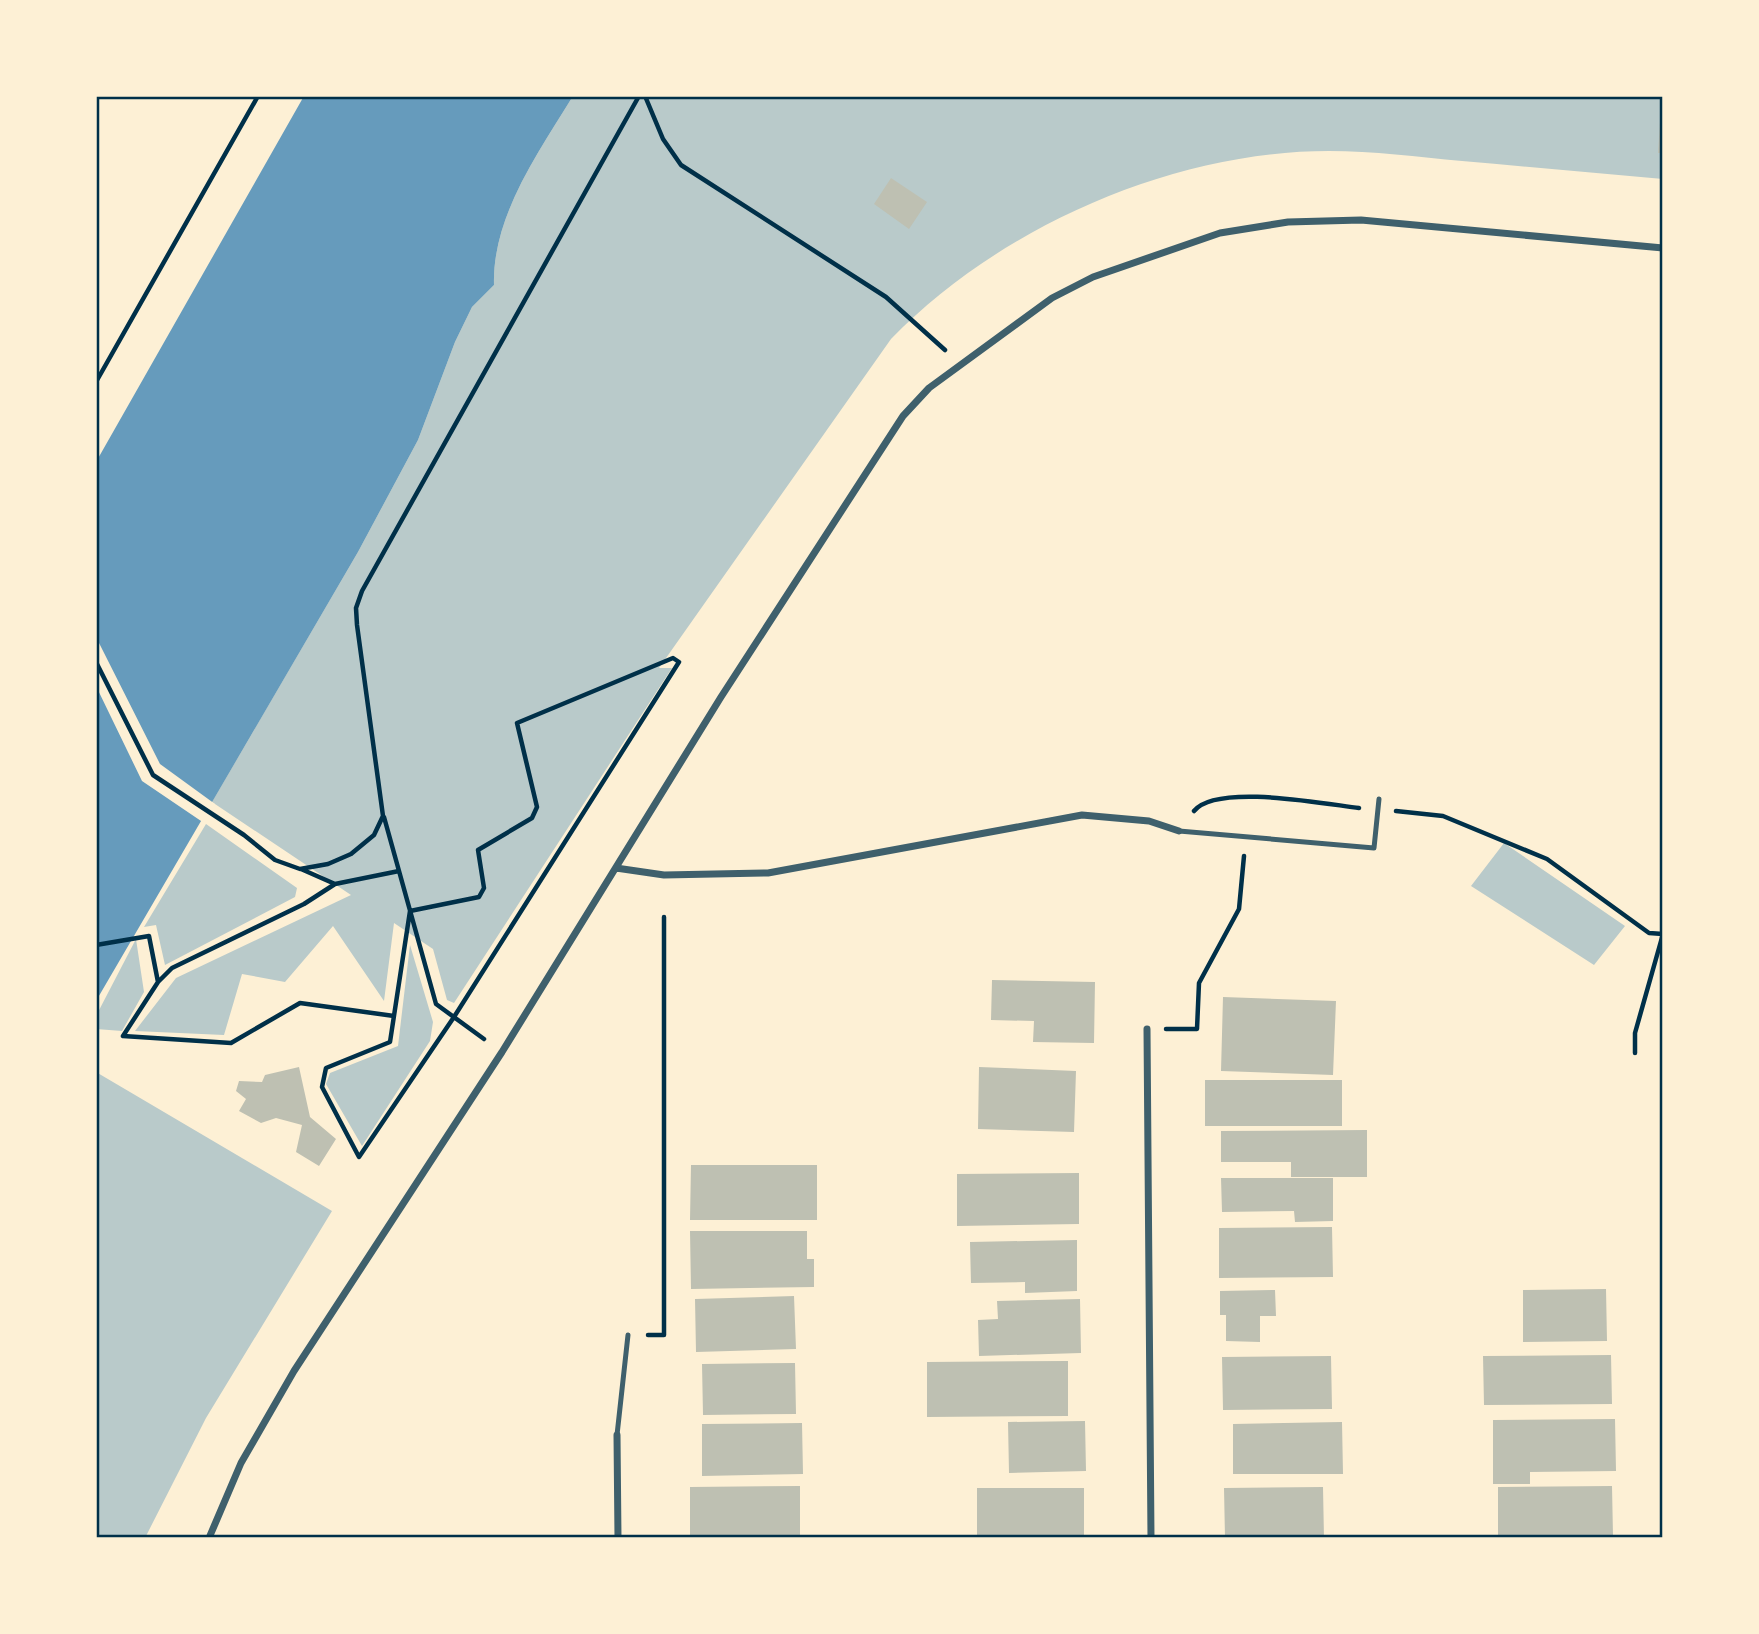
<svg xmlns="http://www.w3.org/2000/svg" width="1759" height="1634" font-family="Figtree,sans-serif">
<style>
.green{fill:#b9caca}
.water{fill:#669bbc}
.pier{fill:#fdf0d5}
.building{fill:#bec0b2}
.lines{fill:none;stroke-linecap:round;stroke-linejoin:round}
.path{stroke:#003049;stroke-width:4.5}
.service{stroke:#3f606c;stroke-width:5}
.minor{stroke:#3f606c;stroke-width:7}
.neatline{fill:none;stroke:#003049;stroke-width:2.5}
</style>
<rect width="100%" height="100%" fill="#fdf0d5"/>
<path class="green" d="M573,96h1090v83c-67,-6 -134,-12 -201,-18 -44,-4 -89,-10 -133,-10 -157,0 -329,76 -438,188l-232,329h13l-218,335 -7,-3 -14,-51 -39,-26 -10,78 -51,-75 -48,56 -43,-8 -18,61 -89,-4 41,-53 175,-83 -139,-93 146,-250 60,-112 37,-98 17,-35 22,-22c-2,-68 44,-132 79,-189z
M206,824l91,64 -2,9 -130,68 -9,-40 -12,2z
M1504,843l121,83 -31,39 -123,-79z
M136,939l8,53 -22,39 -26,-2v-13z
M410,945l23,77 -3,19 -68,105 -36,-62 4,-11 68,-27z
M96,1072l236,139 -126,207 -61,120h-49z"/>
<path class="water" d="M304,96h269c-35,57 -81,121 -79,189l-22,22 -17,35 -37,98 -60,112 -262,449v-539z"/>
<path class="pier" d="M96,637l64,127 55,40 -11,19 -62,-42 -46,-95z"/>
<path class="building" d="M1661,107h2v46h-5z
M891,178l36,24 -18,27 -35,-25z
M992,980l103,2 -1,61 -61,-1 1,-21 -43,-1z
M1223,997l113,4 -3,74 -112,-4z
M299,1067l11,50 26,22 -17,27 -23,-14 6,-27 -26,-7 -15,5 -22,-12 7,-12 -10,-8 3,-10 23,1 3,-7z
M979,1067l97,4 -2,61 -96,-3z
M1205,1080h137v46h-137z
M1367,1130v47h-76v-15h-70v-31z
M691,1165h126v55h-127z
M1079,1173v51l-122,2v-52z
M1221,1178h112v43l-38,1 -1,-11 -72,1z
M1332,1227l1,50 -114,1v-50z
M690,1231h117v28h7v28l-123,2z
M1077,1240v51l-52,2v-11l-54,1 -1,-41z
M1606,1289l1,52 -84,1v-52z
M1275,1290l1,26h-16v26l-34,-1v-26h-6v-24z
M794,1296l2,53 -100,3 -1,-53z
M1080,1299l1,54 -102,3 -1,-36 20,-1 -1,-18z
M1611,1355l1,49 -128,1 -1,-49z
M1331,1356l1,53 -109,1 -1,-53z
M1068,1361v55l-141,1v-55z
M795,1363l1,51 -93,1 -1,-51z
M1615,1419l1,52 -86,1v12h-37v-64z
M1085,1421l1,50 -77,2 -1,-51z
M1342,1422l1,52h-110v-50z
M802,1423l1,51 -101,2v-52z
M800,1486v52h-110v-51z
M1612,1486l1,50 -115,2v-51z
M1323,1487l1,51h-99l-1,-50z
M977,1488h107v49l-107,1z"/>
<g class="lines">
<path class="path" d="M645,96l18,43 18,26 205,132 59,53
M96,382l162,-286
M673,658l6,4 -225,355 -95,140 -37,-70 4,-19 64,-26 20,-131 69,-14 5,-9 -6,-38 54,-32 5,-11 -20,-84z
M96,662l57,113 91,60 31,25 25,9 28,-5 23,-10 23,-19 9,-19 -26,-191 -1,-17 6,-17 277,-495
M1194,811c22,-28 131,-7 165,-3
M1396,811l47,5 104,43 102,74 14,1 -28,99v20
M384,817l52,187 48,35
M301,869l34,15 64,-13
M335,884l-31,20 -132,64 -14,14 -35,54 108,7 69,-40 94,13
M96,945l53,-9 9,46
M1166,1029h31l2,-46 40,-74 5,-53
M648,1335h16v-418"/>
<path class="service" d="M1179,831l195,17 5,-49
M617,1435l11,-100"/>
<path class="minor" d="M616,868l48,7 104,-2 314,-58 67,6 30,10
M1147,1029l4,509
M617,1435l1,103
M209,1538l32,-75 53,-92 208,-319 219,-355 182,-281 26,-28 123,-90 41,-21 127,-44 68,-11 73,-2 302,28"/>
</g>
<rect width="1759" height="1634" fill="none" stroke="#fdf0d5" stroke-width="196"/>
<rect x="98" y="98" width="1563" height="1438" class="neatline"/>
</svg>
